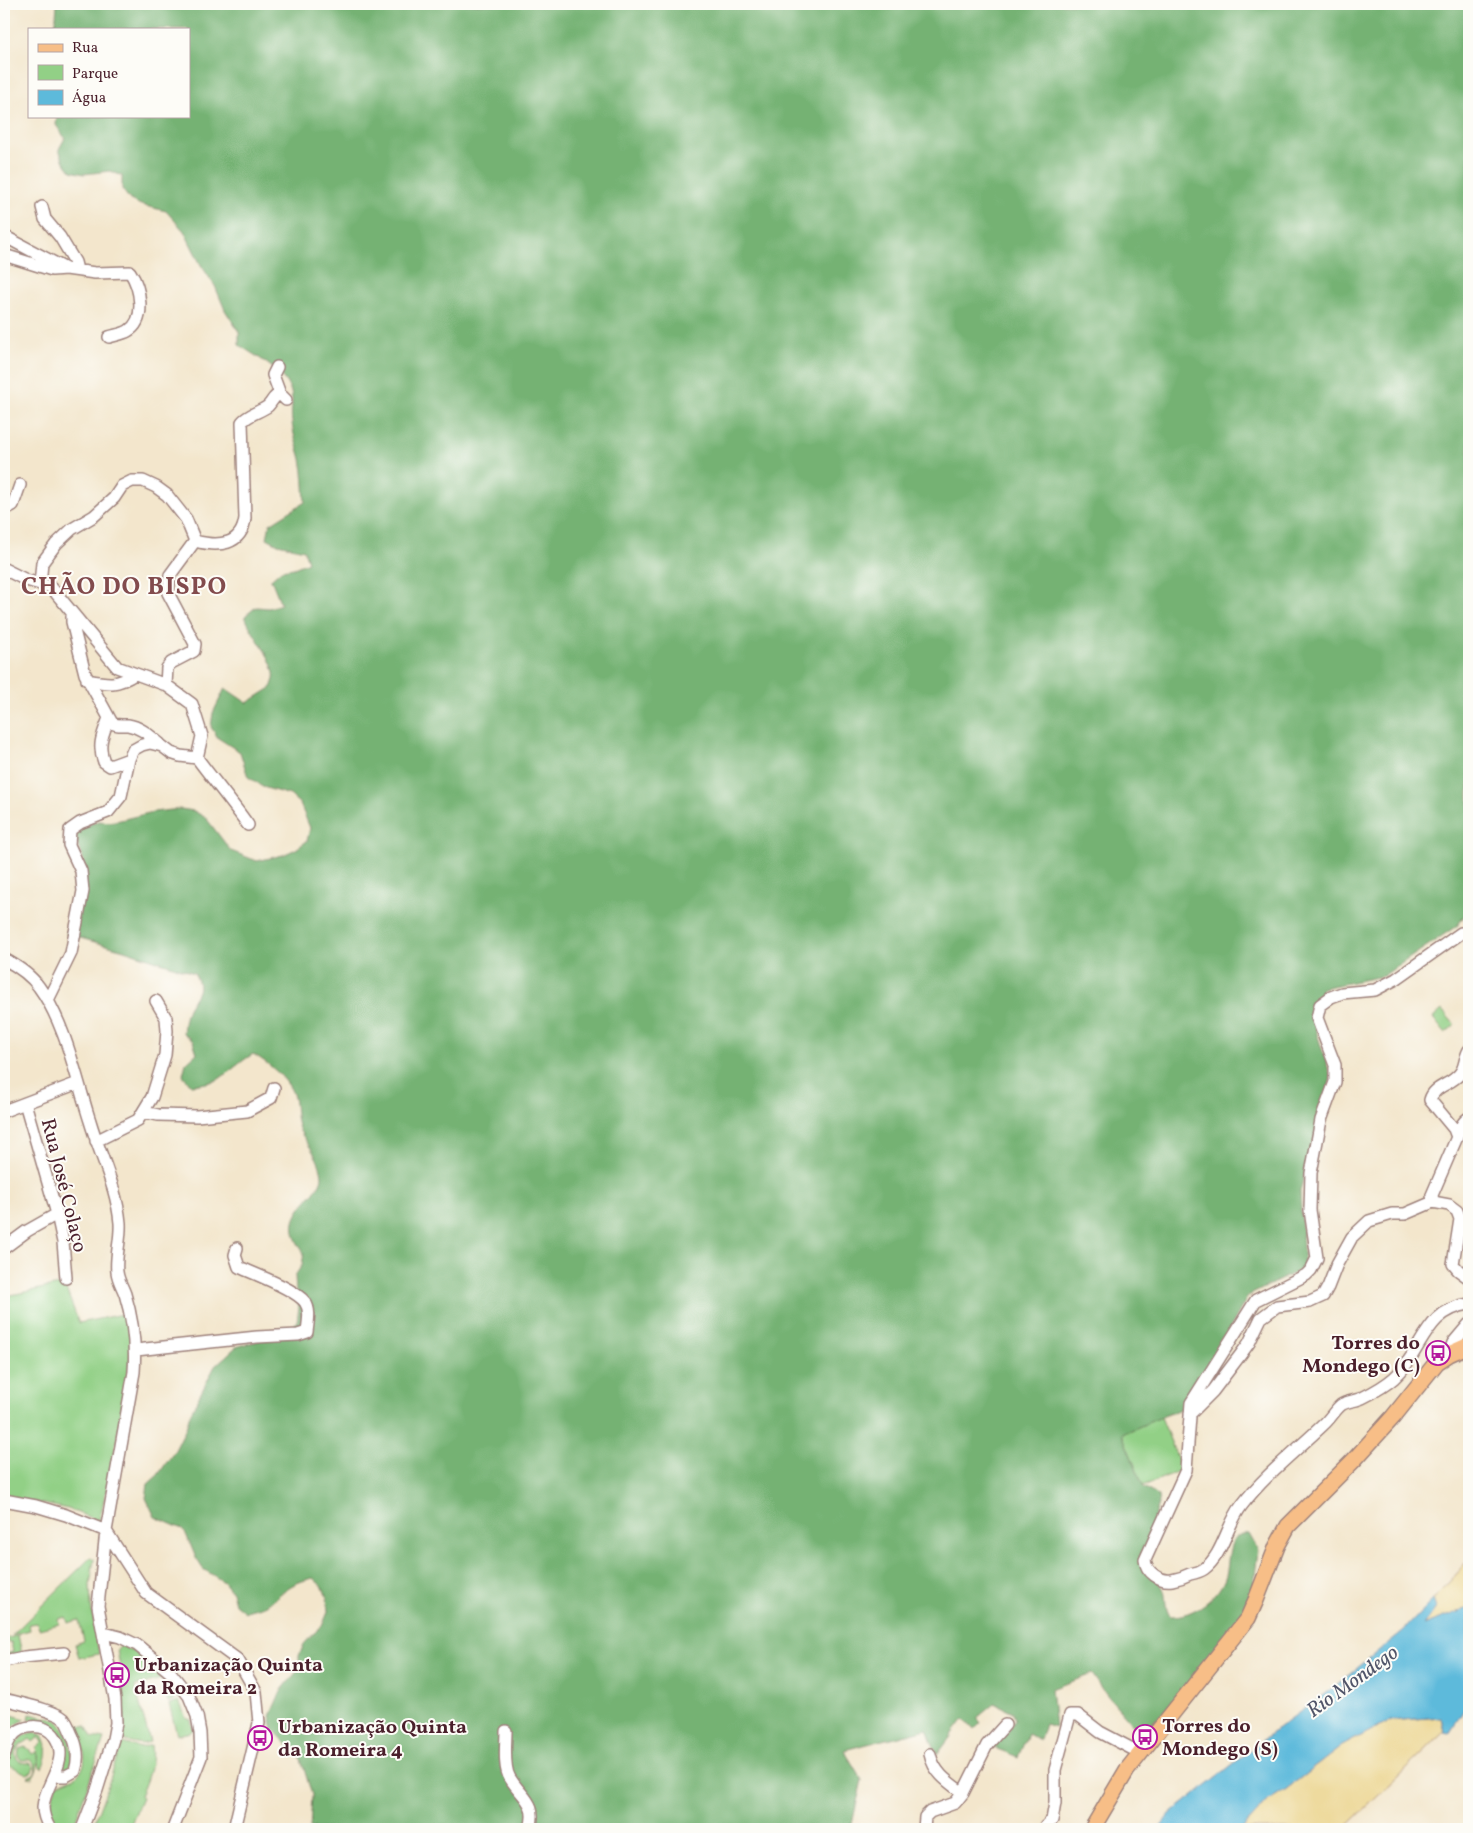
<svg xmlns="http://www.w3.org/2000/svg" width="1473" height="1833" font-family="Vollkorn,serif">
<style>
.green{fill:#92d086;stroke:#6e7858}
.forest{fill:#75b273;stroke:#60684f}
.sand{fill:#eeda9e;stroke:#9c7c64}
.water{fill:#5dbadb;stroke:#546c83}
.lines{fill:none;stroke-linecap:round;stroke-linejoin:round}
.minor-casing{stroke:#9e827c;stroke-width:14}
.major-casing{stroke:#9e827c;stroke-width:18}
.minor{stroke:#fff;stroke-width:11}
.major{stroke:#f7be87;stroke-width:15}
.labels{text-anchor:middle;stroke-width:4;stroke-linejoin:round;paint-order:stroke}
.street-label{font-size:20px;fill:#4a1f2b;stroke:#fdfcf7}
.poi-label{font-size:20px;font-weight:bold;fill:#4a1f2b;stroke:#fdfcf7;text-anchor:start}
.water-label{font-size:21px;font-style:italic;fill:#515569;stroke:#fdfcf7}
.district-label{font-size:25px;font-weight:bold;letter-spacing:1px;fill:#824b4d;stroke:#fdfcf7}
</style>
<rect width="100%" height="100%" fill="#fdfcf7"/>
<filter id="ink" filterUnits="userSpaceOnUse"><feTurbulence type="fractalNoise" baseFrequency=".02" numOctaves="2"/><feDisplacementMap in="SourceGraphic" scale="10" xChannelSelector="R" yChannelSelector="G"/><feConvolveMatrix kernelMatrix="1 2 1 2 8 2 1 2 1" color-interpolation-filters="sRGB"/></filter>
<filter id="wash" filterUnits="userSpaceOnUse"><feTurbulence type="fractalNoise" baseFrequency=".0096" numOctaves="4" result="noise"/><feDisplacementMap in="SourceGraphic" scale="20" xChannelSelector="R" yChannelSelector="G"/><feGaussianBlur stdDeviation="1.12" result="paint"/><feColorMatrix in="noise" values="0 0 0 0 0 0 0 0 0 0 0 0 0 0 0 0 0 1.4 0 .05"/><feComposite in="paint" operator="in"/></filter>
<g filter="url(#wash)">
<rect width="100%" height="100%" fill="#f3e6cc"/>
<path class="green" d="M1442,1010l13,15 -10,8 -12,-15z
M64,1284l15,39 48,-10 4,34 -3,24 -16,95 -13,55 -31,-12 -64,-13v-203l2,3z
M1161,1417l21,53 -39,16 -21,-52z
M90,1558l4,1 -4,26 1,21 8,48 -20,4 -4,-14 9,-3 -5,-21 -11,3 -2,-6 -8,2 1,5 -20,5 -2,-6 -8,1 1,6 -18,5z
M18,1635l4,19 -15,1 -1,-1 7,-2 -2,-10h-7l5,-4z
M121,1646l12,5 33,26 2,3 2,8 8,10 -10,4 -6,-23 -27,7 15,56 -9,2 -19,-4c5,-31 1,-59 -5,-90z
M179,1701l7,17 5,2 2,10 -2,2 -14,3 -8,-31z
M4,1713l22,6 -17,9 -5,-2z
M30,1714l17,4 1,-1c4,1 8,2 11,5 9,9 18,36 10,46h-6c7,-26 -4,-51 -34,-48z
M75,1725l11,1 6,11 12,2 -31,89 -14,1c-13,-13 -9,-29 -2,-44 5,-3 12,-5 18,-8 18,-12 6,-36 0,-52z
M34,1732l8,3c6,11 6,21 0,33l-2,-1 -3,-19 6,-6 -4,-5 -6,5 -3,-3 -12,8 -3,6c2,9 6,10 15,10l4,4 -2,5 -5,2 -19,-10c6,-15 8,-28 26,-32z
M122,1743l19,5 10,-3c3,18 -4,34 -11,51l2,2 -13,31h-37l14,-38z
M25,1747l4,2 3,5 5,-2c3,10 1,17 -5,26l-4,-1 4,-2 4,-3 -1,-8 -5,-4h-9l-3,-4 1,-7z"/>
<path class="forest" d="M57,4h1412v905l-11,16 -75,51 -61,12 -11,27 20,62 -31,114 4,77 -56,28 -61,110 -65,28 21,52 15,11 1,7 -15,44 -2,14c7,8 16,17 21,26 4,9 1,20 7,28 23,1 50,-19 56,-41 4,-15 0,-44 23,-41l9,16 -6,52 -105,139 -40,-46 -15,-21 -41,15 4,38 -10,-3 -5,16 -12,-6 -10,23 -26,-10 18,-18 5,-9 -2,-8 -18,-9 -18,15 4,5 -7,7 -10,-11 -27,36 -10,-26 -83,21 18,30 -10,44 3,5h-545l2,-34 -11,-36 -28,-30 -3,-13 11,-25 18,-22v-13l5,-12 19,-20 5,-12 -1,-14 -4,-11 -10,-9c-25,6 -27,12 -45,26 -5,4 -16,4 -23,8l-10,-8 -3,-12 -8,-10 -21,-13 -7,-11 -10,-24 -6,-6 -25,-11 -9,-19 2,-14 10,-9 16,-23 12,-24 4,-14 25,-48 21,-19 53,-15 8,-11 2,-14 -3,-14 -1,-17 7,-11 2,-12c-19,-27 -10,-38 9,-60 4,-5 9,-10 9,-17 -1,-16 -14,-31 -22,-45 -6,-12 -3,-25 -7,-37 -5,-15 -27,-33 -40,-40 -12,7 -22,17 -34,25 -8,4 -19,5 -28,6l-8,-10 3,-12 11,-10 -4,-12 -10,-8c1,-10 2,-20 7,-28 8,-13 13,-17 4,-32l-70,-23 -58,-16 19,-62c0,-16 -13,-29 -7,-43l20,-8 14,1 41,-10 28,-3 13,2 12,7 25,33 26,10 26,-6 13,-6 11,-8 3,-13 -10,-24 -10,-9 -24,-7 -18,-11 -8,-25 -22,-14 -7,-11 2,-14 12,-25 22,15 24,-15c2,-5 4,-11 3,-15 -4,-21 -22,-37 -29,-57l11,-9 13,1 12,-4 -10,-25 10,-9 13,-2 14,-6 -4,-12 -26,-6 -11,-6 3,-14 35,-22c-1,-14 -1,-29 -4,-43 -3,-12 -8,-24 -9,-37 -2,-12 3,-24 -3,-35 -10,-19 -32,-30 -50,-42v-13l-14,-22 -10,-24 -14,-21 -17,-34 -18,-20 -25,-6 -11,-5 -8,-11v-13l-12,-5 -26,3 -13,-3 -7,-9 -5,-13 6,-11 -9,-13 1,-9h132v-87h-134z"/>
<path class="sand" d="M1469,1560v48l-45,17 12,-17 -3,-8z
M1441,1717l3,15 -100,97h-102l27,-29 16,-10 57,-44 47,-25z"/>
<path class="water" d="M1433,1600l3,8 -12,17 45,-17v94l-20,31 -5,-1 -3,-15 -52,4 -47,25 -57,44 -16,10 -27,29h-84l12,-15 63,-50 45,-36 52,-38 73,-59z"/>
</g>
<g filter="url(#ink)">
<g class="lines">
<defs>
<path id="minor" d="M42,207l3,12 15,18 15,25 2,8
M4,236l62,33
M4,255l48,15 14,-1 29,4 35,-1c10,15 17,48 -2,59 -5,3 -13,4 -19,6
M277,367l-4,8 7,19
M4,510l9,-5 7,-20
M195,541c23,6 47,5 50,-23l-3,-96c7,-8 18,-10 26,-16 5,-5 5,-10 12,-12l6,6
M4,569l22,11 25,7 66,80 49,18 26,19 10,32 -5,22 -17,-2 -9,-3 -9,-7 -12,-3 -8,2 -9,5 -4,9 -8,37 -13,16 -28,11 -10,7 -1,15 12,26 2,20 -12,62 -23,47
M40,584l2,-21 14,-19 16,-15 22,-13 20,-18 8,-12 10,-5h11l13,6 11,8 19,24 9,22 -25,34 -2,18 27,51 -1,7 -23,12 -4,5 -1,17
M72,613v9l13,52 27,49c5,3 9,2 16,2 13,2 22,11 32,19
M87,680c21,4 30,6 48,-6
M109,718c-6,16 -12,27 -5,44l6,4 19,-7
M197,758c17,23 35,44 51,67
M1469,933h-8l-65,46 -21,11 -33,3 -11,4 -11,8 -3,13 18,47v17l-14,38 -10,53 -1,37 7,48 -6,12 -5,5 -50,25 -65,103 -5,67 -41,90c1,12 15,22 27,20 6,-1 12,-3 18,-6 5,-1 10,-2 14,-5 19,-14 23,-45 38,-64 23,-30 54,-54 81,-80 7,-6 11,-14 18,-20 5,-4 15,-4 21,-7 10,-5 24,-13 32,-20 29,-26 30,-68 75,-74
M4,959c13,7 26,15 35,28 27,37 37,91 51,134 10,34 27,67 30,102 1,17 -5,33 -3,49 1,8 5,14 8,22 8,26 11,50 9,78l-28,159 -8,75 17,93 1,24 -3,16 -16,51 -15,39
M25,1103l32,111 6,28 3,36
M4,1111l74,-28
M143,1112l15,3 39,1 50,-5 24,-13 3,-10
M1457,1137c2,-7 5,-16 12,-19
M96,1141l42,-21 14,-23 13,-42 2,-24 -1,-13 -10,-17
M1433,1202l-1,-7 25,-58 -3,-8 -24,-29c3,-12 15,-14 24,-21 13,-9 9,-19 15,-29
M1460,1219l-7,45 5,6 11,8
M4,1248l23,-17 30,-17
M136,1350l121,-13 41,-2 9,-3c1,-10 4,-22 -2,-30 -10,-13 -50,-28 -66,-35l-4,-12 2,-7
M1449,1354l4,-11 16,-19
M1190,1414l23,-23 28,-37 8,-11 12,-25 16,-12 33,-4 13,-6 5,-9 9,-23 15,-27 17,-16 23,-7h13l28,-12 16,3 8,6 3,8 9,7
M4,1500l32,6 30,9 40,16 40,62 92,67 18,32 3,31 -25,106
M104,1633l16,4 17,8 33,27 19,24 8,20 3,17 1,24 -28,72
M4,1661l20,-4 40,-4
M4,1699c13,4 51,11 60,20 4,5 6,12 9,18 5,12 6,22 2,34l-9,5h-12
M506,1731c0,12 -3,37 4,47 12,20 28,24 20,51
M930,1754c4,19 18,28 33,39
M4,1756c2,-6 3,-13 7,-18 9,-14 34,-16 44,-1 16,24 -11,47 -12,70 0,9 3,15 7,22
M924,1829l1,-12 5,-5 25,-9 8,-10 24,-48 18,-20
M1043,1829l9,-9 3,-17v-33l15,-55h8l22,17 40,21"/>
<path id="major" d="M1092,1829l35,-59 121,-152 8,-18 21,-54 11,-20 66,-66 39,-43 44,-55 12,-8 20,-9"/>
</defs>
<use href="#minor" class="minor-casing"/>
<use href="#major" class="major-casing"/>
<use href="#minor" class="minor"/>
<use href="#major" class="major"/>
</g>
</g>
<defs>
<symbol id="bus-ring" viewBox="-11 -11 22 22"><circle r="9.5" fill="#fdfcf7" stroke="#b5179e" stroke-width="1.5"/><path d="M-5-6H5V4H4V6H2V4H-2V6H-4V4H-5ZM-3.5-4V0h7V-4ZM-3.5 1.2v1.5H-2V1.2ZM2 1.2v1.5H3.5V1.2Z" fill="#b5179e"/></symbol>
</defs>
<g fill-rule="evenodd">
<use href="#bus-ring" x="1424" y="1339" width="28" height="28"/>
<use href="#bus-ring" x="103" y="1661" width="28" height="28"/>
<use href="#bus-ring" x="1131" y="1723" width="28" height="28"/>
<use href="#bus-ring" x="246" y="1724" width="28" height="28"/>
</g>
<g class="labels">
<g class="street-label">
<text transform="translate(65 1185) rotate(76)" y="7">Rua José Colaço</text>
</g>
<g class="poi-label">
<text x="1420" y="1349" text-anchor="end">Torres do<tspan x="1420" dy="23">Mondego (C)</tspan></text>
<text x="134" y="1671">Urbanização Quinta<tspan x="134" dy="23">da Romeira 2</tspan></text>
<text x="1162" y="1732">Torres do<tspan x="1162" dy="23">Mondego (S)</tspan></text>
<text x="278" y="1733">Urbanização Quinta<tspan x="278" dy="23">da Romeira 4</tspan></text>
</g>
<g class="water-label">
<text transform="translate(1352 1681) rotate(-36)" y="7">Rio Mondego</text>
</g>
<g class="district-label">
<text x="124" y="594">CHÃO DO BISPO</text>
</g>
</g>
<rect width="1473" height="1833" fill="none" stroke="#fdfcf7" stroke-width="20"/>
<rect x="28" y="28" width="162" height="90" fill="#fdfcf7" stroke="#b5a4a5"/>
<rect x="38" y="44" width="25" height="8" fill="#f7be87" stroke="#b5a4a5"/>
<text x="72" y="52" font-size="15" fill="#4a1f2b">Rua</text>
<rect x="38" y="65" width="25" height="15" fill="#92d086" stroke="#b5a4a5"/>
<text x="72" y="78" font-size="15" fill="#4a1f2b">Parque</text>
<rect x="38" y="90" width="25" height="15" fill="#5dbadb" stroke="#b5a4a5"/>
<text x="72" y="102" font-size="15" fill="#4a1f2b">Água</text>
</svg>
